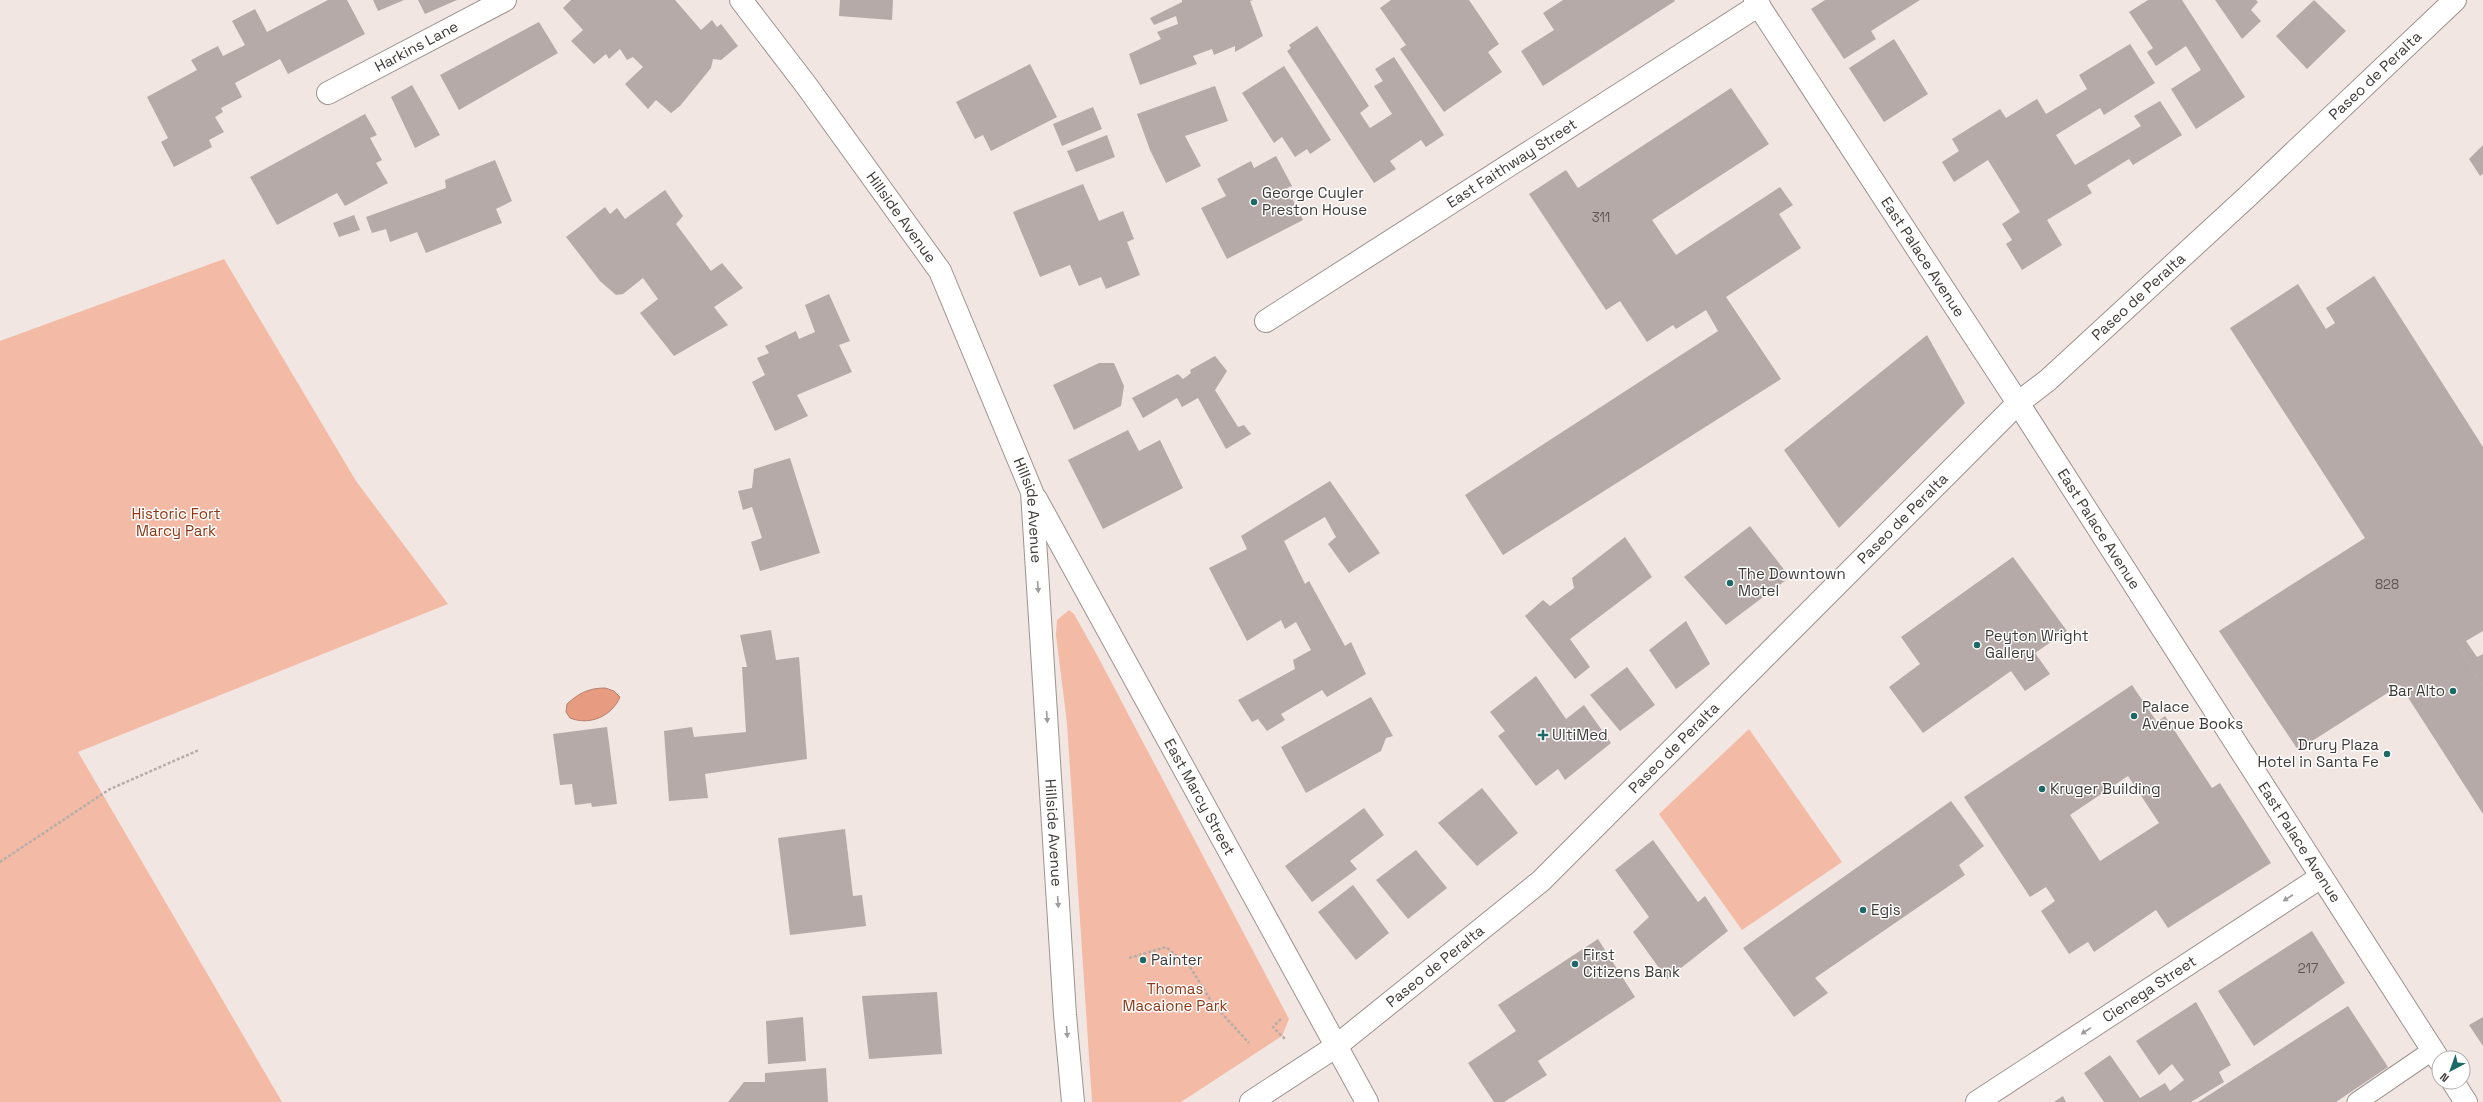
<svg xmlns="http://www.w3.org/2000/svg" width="2483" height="1102" font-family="'Space Grotesk',sans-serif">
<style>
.green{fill:#f3baa5}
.water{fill:#e79c82;stroke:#b47f6c}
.building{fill:#b5aaa7;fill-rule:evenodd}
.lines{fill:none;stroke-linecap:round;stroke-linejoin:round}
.service-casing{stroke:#9c928e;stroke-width:21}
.minor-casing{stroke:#9c928e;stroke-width:24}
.tertiary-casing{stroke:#9c928e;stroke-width:24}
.secondary-casing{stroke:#9c928e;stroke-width:24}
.path{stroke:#b6ada9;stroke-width:2.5;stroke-dasharray:3 2;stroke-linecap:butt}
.service{stroke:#fff;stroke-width:19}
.minor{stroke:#fff;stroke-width:22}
.tertiary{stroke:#fff;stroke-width:22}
.secondary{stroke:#fff;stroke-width:22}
.oneway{fill:#9e9c9c}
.poi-dot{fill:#1d6965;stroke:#fff;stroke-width:1.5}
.labels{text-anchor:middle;stroke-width:3;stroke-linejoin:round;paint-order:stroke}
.number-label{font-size:13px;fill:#5c5654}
.street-label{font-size:15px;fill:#3e3a38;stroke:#fff}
.poi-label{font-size:15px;fill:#3e3a38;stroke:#fff;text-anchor:start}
.park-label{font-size:15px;fill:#8d3612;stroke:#fff}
</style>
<rect width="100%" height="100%" fill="#f2e6e2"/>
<path class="green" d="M224,259l132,222 92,123 -370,148 204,350h-282v-761z
M1069,610l5,4 23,41 192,364 -7,17 -101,66h-89l-25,-379 -11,-88 1,-15z
M1749,729l93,133 -100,68 -83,-116z"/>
<path class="water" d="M605,688l9,3 6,6c-8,19 -30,29 -50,21l-4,-6 1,-8c12,-11 22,-16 38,-16z"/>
<path class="building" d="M328,0h19l18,34 -77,40 -8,-15 -45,24 7,14 -21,11 2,4 -8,5 9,15 -15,8 3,7 -38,20 -13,-25 7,-4 -21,-41 50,-27 -6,-10 27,-14 5,10 22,-11 -13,-24 23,-12 12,23z
M373,0h31l-26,11z
M418,0h39l-32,14z
M571,0h104l26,30 11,-10 5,7 4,-3 17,22 -17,14 -8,-1 -2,9 -31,38 -9,7 -15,-13 -8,9 -23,-25 18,-17 -10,-10 -6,3 -7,-11 -11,10 -3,-5 -12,10 -23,-23 12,-11 -20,-22z
M840,0h53l-1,20 -53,-4z
M1182,0h71l-3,1 13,35 -28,16v-6l-21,9 -2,-6 -19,7 4,8 -57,21 -11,-31 32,-15 -4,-7 21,-8 -2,-8 -22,9 -4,-7 32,-16z
M1391,0h78l30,44 -11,8 14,20 -58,40 -44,-63 6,-4 -26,-37z
M1563,0h111l1,1 -132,85 -22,-35 33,-21 -11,-17z
M1825,0h95l-49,31 5,8 -32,20 -33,-50z
M2148,0h34l63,97 -49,32 -25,-40 30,-19 -15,-24 -30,20 -9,-14 6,-4 -24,-36z
M2215,0h41l2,2 -7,8 10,11 -19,18z
M2314,0l32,31 -39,38 -31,-33z
M539,22l19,31 -99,57 -19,-35z
M1317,26l52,80 -9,7 10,15 22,-14 -18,-28 9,-5 -8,-12 19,-12 50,78 -18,12 -5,-7 -31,21 6,8 -22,14 -87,-132 4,-3 -2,-3z
M1894,39l34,55 -44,28 -35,-54z
M2130,44l25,39 -51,32 -4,-7 -44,27 19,30 66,-39 -7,-10 26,-15 22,34 -49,30 -4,-6 -42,26 5,8 -45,27 15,25 -40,25 -16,-26 6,-4 -10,-16 18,-12 -32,-52 -34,22 -12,-20 17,-11 -7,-12 48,-30 6,9 31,-19 9,15 41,-25 -8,-14z
M1030,64l27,53 -66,34 -8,-16 -8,4 -19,-37z
M1284,66l47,74 -21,14 -3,-5 -12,8 -13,-20 -8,6 -32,-50z
M412,85l28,50 -25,13 -24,-51z
M1215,86l13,35 -43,15 16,30 -35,17 -16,-33 -13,-36z
M1731,88l38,56 -117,76 24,35 104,-68 13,18 -14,9 22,34 -75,49 55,82 -278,176 -38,-60 253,-164 -12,-21 -30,19 -3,-4 -26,17 -27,-41 -14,9 -77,-116 37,-24 12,18z
M1093,107l9,22 -40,17 -9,-22z
M365,114l12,21 -7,3 12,22 -6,3 12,20 -43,23 -8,-13 -60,32 -27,-48z
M1107,135l8,22 -39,15 -9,-21z
M2483,145v29l-3,2 -11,-17z
M1276,156l16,30 -5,2 16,32 -76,39 -26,-51 25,-12 -9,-17 34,-18 3,7z
M495,160l17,41 -16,8 6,14 -76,30 -9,-21 -27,10 -4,-13 -14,4 -6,-16 80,-29 -1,-8z
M1083,184l16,37 24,-10 11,28 -7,3 13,33 -34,14 -5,-12 -22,9 -9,-21 -30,12 -27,-65z
M665,190l18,26 -7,8 35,47 11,-8 21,25 -29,19 14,18 -54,31 -34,-43 18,-14 -15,-21 -20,16 -7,1 -16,-14 -34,-44 39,-30 5,7 7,-6 8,11z
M354,215l6,15 -21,7 -6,-14z
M2374,276l109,171v184l-17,10 11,16 6,-3v160l-83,-129 -102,65 -79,-119 146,-93 -135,-210 68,-44 28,45 9,-6 -9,-15z
M829,294l21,47 -11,4 13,27 -55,23 11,21 -33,15 -23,-49 13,-7 -8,-17 12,-5 -4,-7 31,-15 3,8 16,-7 -10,-27z
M1927,335l38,68 -126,125 -55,-78z
M1215,356l12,15 -12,19 23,37 6,-2 7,9 -25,15 -28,-51 -16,9 -5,-9 -34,20 -11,-20 46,-24 5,5 8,-6 -1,-3z
M1099,363h15l10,23 -3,20 -47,24 -21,-45z
M1128,430l11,21 21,-11 23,48 -80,41 -35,-69z
M790,458l30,95 -60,18 -9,-29 11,-4 -10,-31 -9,3 -5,-19 14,-3 2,-19z
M1330,481l50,72 -31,20 -21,-29 8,-7 -11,-20 -41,24 21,43 4,-3 36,65 6,-4 15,32 -39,23 -5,-7 -41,24 4,6 -18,11 -9,-12 -6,3 -14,-22 57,-31 -2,-9 18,-10 -15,-28 -11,7 -4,-9 -34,21 -38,-73 38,-19 -6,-13z
M1750,526l40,51 -64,48 -42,-48z
M1625,537l27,40 -82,62 20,28 -15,12 -50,-63 18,-16 7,6 24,-18 -2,-10z
M2013,557l54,74 -32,22 15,21 -25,17 -14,-20 -88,62 -34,-46 31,-23 -19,-27z
M1686,621l24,43 -34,25 -27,-39z
M771,630l5,30 23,-3 8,102 -102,15 3,24 -39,3 -5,-70 28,-4 2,10 52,-5 -4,-65h5l-7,-32z
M1627,667l28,38 -35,26 -30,-36z
M1536,676l30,43 18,-14 27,38 -46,37 -7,-11 -22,17 -38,-50 7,-5 -15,-19z
M2132,685l25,37 8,-6 47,72 8,-5 51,80 -103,65 -12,-18 -62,42 -6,-10 -19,12 -28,-43 14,-10 -9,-14 -16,10 -66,-100zM2128,776l31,47 -59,38 -30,-46z
M1371,697l22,39 -7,2 -5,13 -75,42 -25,-46z
M607,727l10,77 -25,3 -1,-4 -16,2 -3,-21 -12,1 -7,-51z
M1482,788l36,45 -41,33 -39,-43z
M1951,801l33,45 -25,19 6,10 -150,103 13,15 -34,24 -51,-69z
M1364,808l20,27 -34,26 7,8 -45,33 -27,-36z
M845,829l8,67 9,-1 4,31 -76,9 -12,-97z
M1653,840l45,62 7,-6 23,35 -61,48 -34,-47 16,-15 -34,-47z
M1416,850l31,38 -39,31 -32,-39z
M1353,885l36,48 -33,27 -38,-48z
M2312,931l33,52 -91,63 -36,-55z
M1598,939l37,58 -97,64 9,14 -43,27h-10l-26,-39 48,-32 -18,-26z
M937,992l5,62 -73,5 -7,-63z
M2196,1002l35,63 -12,7 5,10 -33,20h-87l-20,-29 26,-18 30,43 25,-15 5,8 14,-11 -12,-16 -13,11 -23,-34z
M2348,1006l40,61 -52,35h-138z
M803,1017l3,44 -38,3 -2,-43z
M2483,1017v29l-14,-21z
M826,1068l2,34h-100l16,-20h21v-9z
M2063,1096l3,6h-12z"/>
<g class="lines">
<defs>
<path id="service" d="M2357,1102l76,-52"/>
<g id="minor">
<path id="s1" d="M741,0l65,85 134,186 92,221 33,523 8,87"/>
<path id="s2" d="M328,93l177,-93"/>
<path id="s3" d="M1266,321l493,-316"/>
<path id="s4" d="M1036,499l331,603"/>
<path id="s5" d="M1977,1102l344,-225"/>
</g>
<g id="tertiary">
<path id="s6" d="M1755,0l263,403 421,657"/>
<path d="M2453,1082l13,20"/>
</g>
<g id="secondary">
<path id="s7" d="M1251,1102l84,-55 206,-166 477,-478 30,-23 200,-184 207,-196"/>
</g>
</defs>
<use href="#service" class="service-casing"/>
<use href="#minor" class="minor-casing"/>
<use href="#tertiary" class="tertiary-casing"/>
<use href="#secondary" class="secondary-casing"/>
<path class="path" d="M2460,649l23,39
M0,862l110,-73 89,-39
M1129,958l37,-11 24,20 23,37 36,39
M1281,1019l-8,8 12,12"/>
<use href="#service" class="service"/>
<use href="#minor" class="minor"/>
<use href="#tertiary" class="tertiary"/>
<use href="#secondary" class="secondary"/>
</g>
<defs><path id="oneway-solid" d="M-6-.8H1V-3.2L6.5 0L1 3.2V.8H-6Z"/></defs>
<g class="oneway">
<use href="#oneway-solid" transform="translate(1038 587) rotate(86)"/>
<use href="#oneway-solid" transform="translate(1047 717) rotate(86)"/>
<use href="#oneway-solid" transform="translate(2288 898) rotate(147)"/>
<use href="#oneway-solid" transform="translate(1058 902) rotate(86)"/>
<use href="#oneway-solid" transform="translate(2086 1031) rotate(147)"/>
<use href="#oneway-solid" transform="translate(1067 1032) rotate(85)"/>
</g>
<g class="poi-dot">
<circle cx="1254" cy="202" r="4"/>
<circle cx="1730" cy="583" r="4"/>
<circle cx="1977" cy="645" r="4"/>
<circle cx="2453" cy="691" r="4"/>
<circle cx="2134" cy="716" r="4"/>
<path d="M1541 729h4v4h4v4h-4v4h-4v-4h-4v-4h4z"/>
<circle cx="2387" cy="754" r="4"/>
<circle cx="2042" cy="789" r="4"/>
<circle cx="1863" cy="910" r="4"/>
<circle cx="1143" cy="960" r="4"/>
<circle cx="1575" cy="964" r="4"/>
</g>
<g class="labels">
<g class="number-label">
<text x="1601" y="222">311</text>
<text x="2387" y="589">828</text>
<text x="2308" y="973">217</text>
</g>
<g class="street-label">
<text dy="5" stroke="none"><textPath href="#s2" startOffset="100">Harkins Lane</textPath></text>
<text dy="5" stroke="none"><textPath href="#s7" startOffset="1525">Paseo de Peralta</textPath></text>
<text dy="5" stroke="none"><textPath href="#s3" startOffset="292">East Faithway Street</textPath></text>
<text dy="5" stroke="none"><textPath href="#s1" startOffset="270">Hillside Avenue</textPath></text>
<text dy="5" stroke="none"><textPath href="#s6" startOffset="307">East Palace Avenue</textPath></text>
<text dy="5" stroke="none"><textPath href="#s7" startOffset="1201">Paseo de Peralta</textPath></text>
<text dy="5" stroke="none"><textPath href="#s1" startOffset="593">Hillside Avenue</textPath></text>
<text dy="5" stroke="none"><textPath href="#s7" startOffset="877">Paseo de Peralta</textPath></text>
<text dy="5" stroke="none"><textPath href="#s6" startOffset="631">East Palace Avenue</textPath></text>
<text dy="5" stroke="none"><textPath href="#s7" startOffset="553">Paseo de Peralta</textPath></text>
<text dy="5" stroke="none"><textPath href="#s4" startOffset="340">East Marcy Street</textPath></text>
<text dy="5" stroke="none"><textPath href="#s1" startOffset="917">Hillside Avenue</textPath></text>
<text dy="5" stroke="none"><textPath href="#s6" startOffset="1003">East Palace Avenue</textPath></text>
<text dy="5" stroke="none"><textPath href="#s7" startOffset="229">Paseo de Peralta</textPath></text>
<text dy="5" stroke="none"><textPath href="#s5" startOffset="206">Cienega Street</textPath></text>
</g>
<g class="poi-label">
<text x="1262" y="198">George Cuyler<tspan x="1262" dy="17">Preston House</tspan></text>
<text x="1738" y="579">The Downtown<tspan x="1738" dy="17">Motel</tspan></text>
<text x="1985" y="641">Peyton Wright<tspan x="1985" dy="17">Gallery</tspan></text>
<text x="2445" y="696" text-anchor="end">Bar Alto</text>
<text x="2142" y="712">Palace<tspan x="2142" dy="17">Avenue Books</tspan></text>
<text x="1552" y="740">UltiMed</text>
<text x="2379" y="750" text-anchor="end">Drury Plaza<tspan x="2379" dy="17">Hotel in Santa Fe</tspan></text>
<text x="2050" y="794">Kruger Building</text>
<text x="1871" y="915">Egis</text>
<text x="1583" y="960">First<tspan x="1583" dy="17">Citizens Bank</tspan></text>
<text x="1151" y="965">Painter</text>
</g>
<g class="park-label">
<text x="176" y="519">Historic Fort<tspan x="176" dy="17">Marcy Park</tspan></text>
<text x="1175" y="994">Thomas<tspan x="1175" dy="17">Macaione Park</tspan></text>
</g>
</g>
<g transform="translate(2451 1070) rotate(221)"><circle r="19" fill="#ffffff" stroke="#b2b0af"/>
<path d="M0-3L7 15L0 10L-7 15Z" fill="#1d6965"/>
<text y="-6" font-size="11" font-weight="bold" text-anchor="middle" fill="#3e3a38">N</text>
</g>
</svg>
